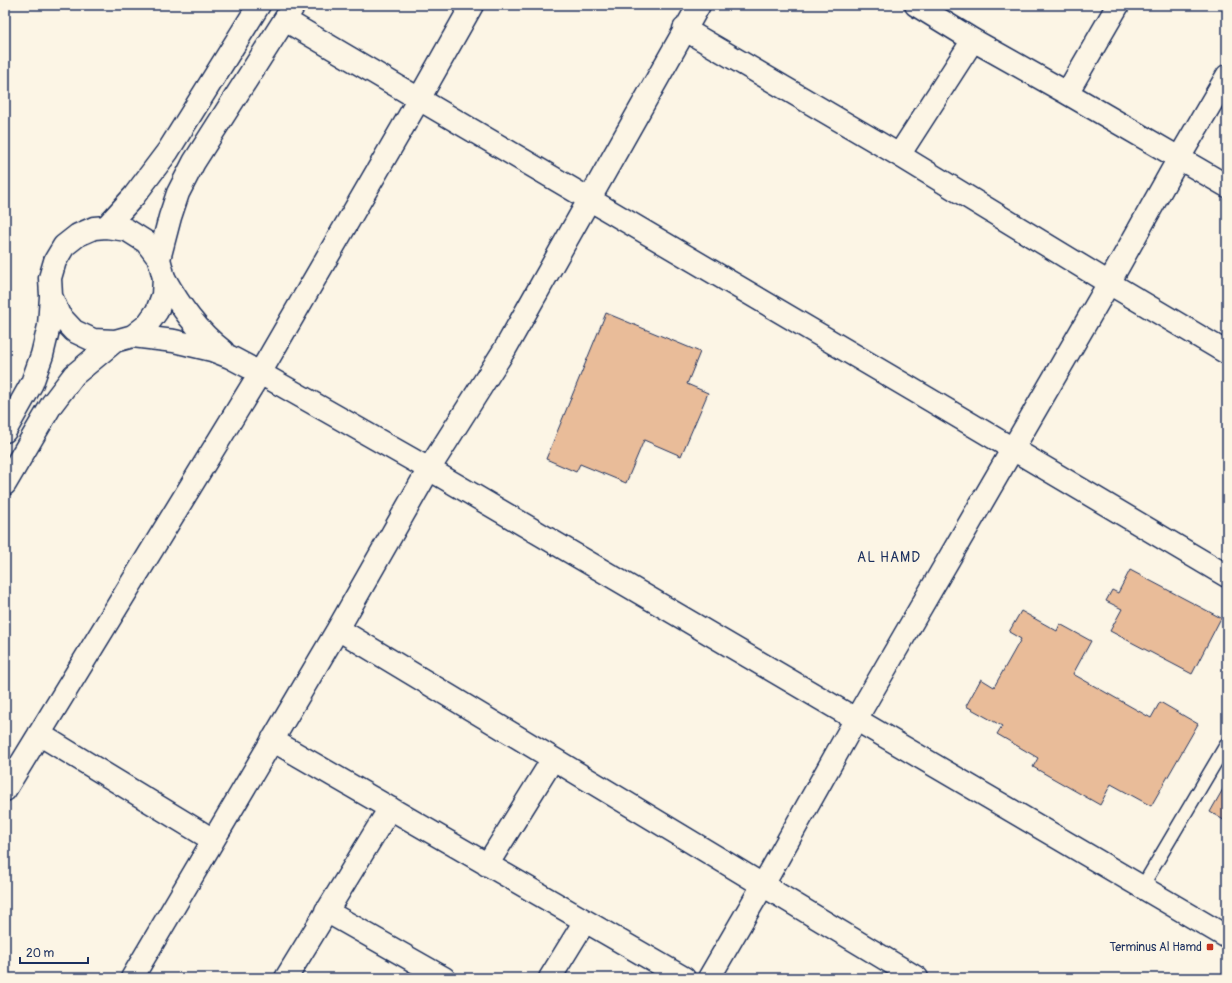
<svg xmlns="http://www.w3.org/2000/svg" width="1232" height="983" font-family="Pangolin,sans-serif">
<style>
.building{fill:#e9bc99;stroke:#1b2f5e}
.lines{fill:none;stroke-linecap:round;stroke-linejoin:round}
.service-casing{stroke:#1b2f5e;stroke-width:15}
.minor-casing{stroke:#1b2f5e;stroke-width:25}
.secondary-casing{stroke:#1b2f5e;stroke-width:25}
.service{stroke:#fcf5e5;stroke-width:12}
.minor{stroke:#fcf5e5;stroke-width:22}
.secondary{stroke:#fcf5e5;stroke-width:22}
.poi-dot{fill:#c8321e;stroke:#fcf5e5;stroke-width:1.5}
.labels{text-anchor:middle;stroke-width:3;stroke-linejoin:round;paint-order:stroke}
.poi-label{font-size:12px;fill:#1b2f5e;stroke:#fcf5e5;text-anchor:end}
.quarter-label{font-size:14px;letter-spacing:1px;fill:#1b2f5e;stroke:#fcf5e5}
</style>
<rect width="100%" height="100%" fill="#fcf5e5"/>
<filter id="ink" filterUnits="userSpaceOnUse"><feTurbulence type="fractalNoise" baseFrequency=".025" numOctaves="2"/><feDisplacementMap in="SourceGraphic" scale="8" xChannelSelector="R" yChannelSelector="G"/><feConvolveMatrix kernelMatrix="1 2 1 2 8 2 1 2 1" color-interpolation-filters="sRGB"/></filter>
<g filter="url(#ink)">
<path class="building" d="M606,313l94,39 -13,32 21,9 -27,63 -37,-16 -18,43 -46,-19 -4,8 -30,-13z
M1130,570l91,48 -29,56 -82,-43 12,-22 -16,-8 6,-11 6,3z
M1021,611l36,20 3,-7 31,17 -18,33 78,44 9,-16 38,22 -47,82 -40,-22 -11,21 -67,-38 5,-9 -41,-24 5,-8 -36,-20 15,-27 13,8 27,-48 -12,-7z
M1227,782v40l-17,-10z"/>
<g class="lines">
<defs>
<path id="service" d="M1142,887l85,-144"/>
<path id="minor" d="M916,5l57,35 94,53 160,93
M285,20c314,186 629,369 942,556
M684,29l215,126 210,128 118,70
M1067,93l51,-88
M899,155l74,-115
M164,278c16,28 33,53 59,73
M133,336l41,5 38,9 18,7 30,16 169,96 798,468
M338,629l579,349
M39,734l174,106
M272,740l412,238
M5,790l255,-417 159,-274 53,-94
M487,865l66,-106
M326,911l118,67
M132,978l206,-349 91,-160 76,-120 194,-344
M286,978l104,-170
M550,978l35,-57
M709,978l54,-93 93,-166 253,-436 70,-125 48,-82"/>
<path id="secondary" d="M106,227l28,-31 34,-45 91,-146
M159,259l11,-42 8,-24 16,-31 100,-157
M5,431l27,-48 10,-28 7,-29 2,-30 -1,-18 5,-17 9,-15 14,-11 16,-7 12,-1 21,3 19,12 13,17 5,19 -1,17 -6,16 -10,14 -14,11 -18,5 -22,-1 -19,-9 -15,-16 -8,-19
M5,484l47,-80 22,-29 41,-34"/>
</defs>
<use href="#service" class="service-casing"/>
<use href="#minor" class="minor-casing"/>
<use href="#secondary" class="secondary-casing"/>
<use href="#service" class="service"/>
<use href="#minor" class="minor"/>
<use href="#secondary" class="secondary"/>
</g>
</g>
<rect class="poi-dot" x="1206" y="943" width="8" height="8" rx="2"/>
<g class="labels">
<g class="poi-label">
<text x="1202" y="951">Terminus Al Hamd</text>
</g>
<g class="quarter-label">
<text x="889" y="562">AL HAMD</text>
</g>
</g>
<rect width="1232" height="983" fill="none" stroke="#fcf5e5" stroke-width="20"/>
<rect x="10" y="10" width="1212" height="963" fill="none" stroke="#1b2f5e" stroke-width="1.5" filter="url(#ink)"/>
<path d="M20 957v6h68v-6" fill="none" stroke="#1b2f5e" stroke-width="2"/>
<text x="26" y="957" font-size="12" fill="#1b2f5e" stroke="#fcf5e5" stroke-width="3" paint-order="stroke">20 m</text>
</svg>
